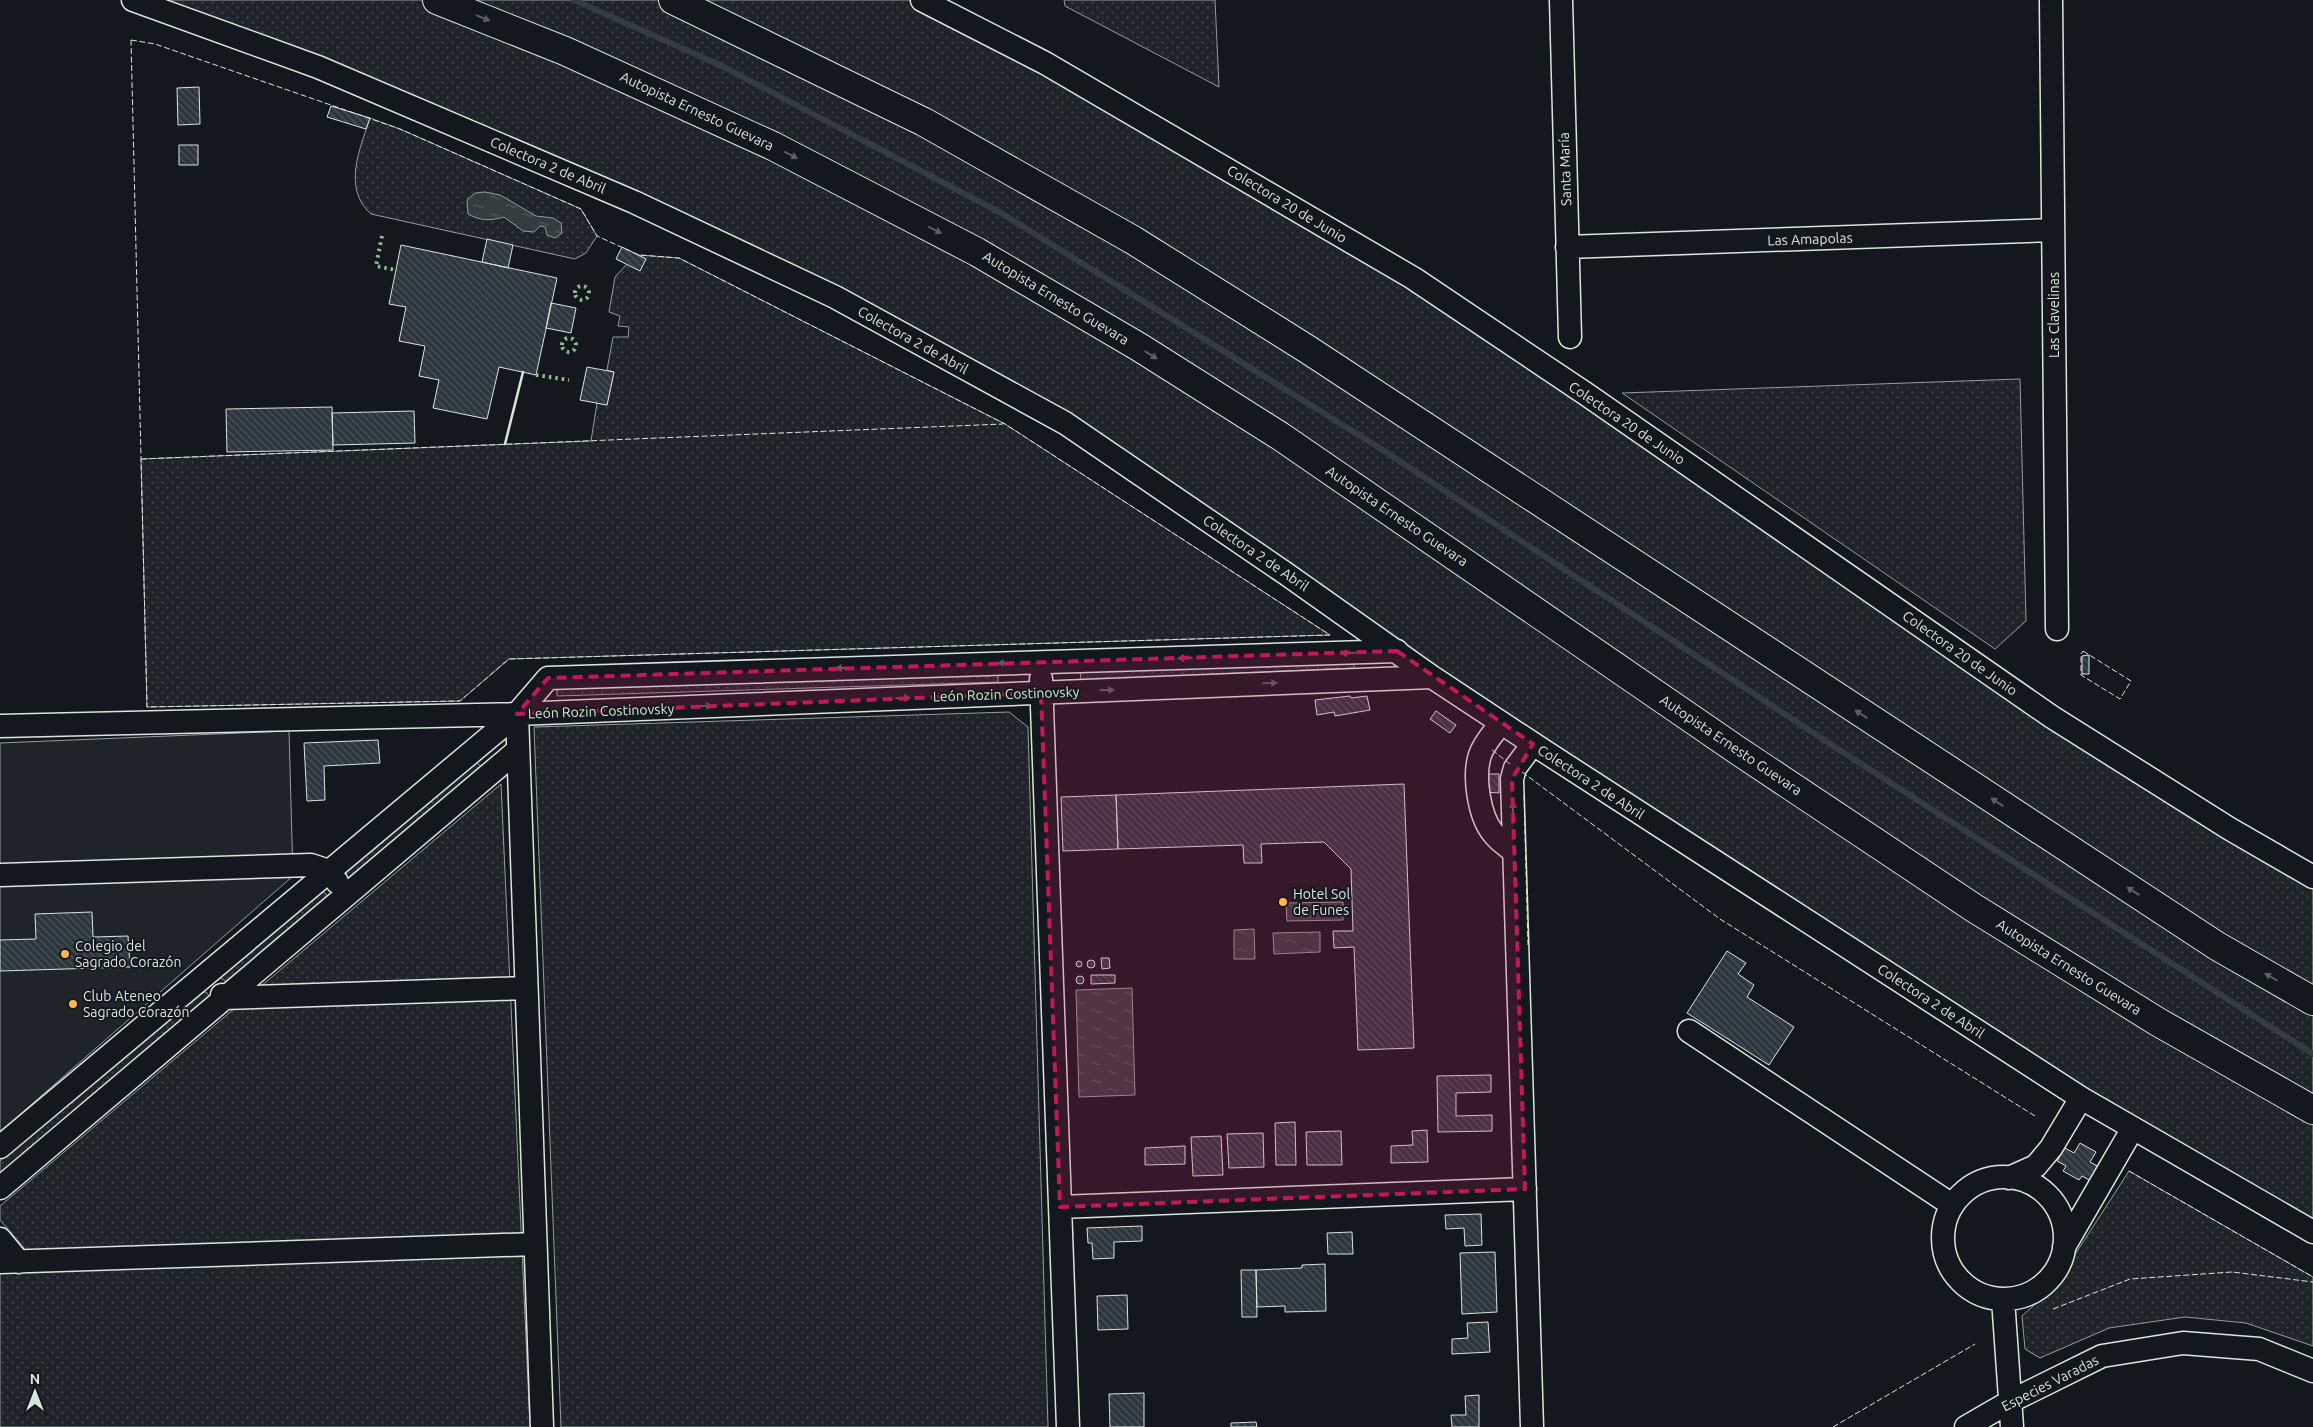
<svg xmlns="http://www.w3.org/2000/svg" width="2313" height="1427" font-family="Ubuntu,sans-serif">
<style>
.grass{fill:url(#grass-dots);stroke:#939e99}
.pitch{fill:#202428;stroke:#939e99}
.water{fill:url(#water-ripples);stroke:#939e99}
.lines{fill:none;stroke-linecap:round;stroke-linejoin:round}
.stream{stroke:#363b3e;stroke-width:6}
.building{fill:url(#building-back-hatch);stroke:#d8e6dc}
.minor-casing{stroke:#d8e6dc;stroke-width:25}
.highway-casing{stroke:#d8e6dc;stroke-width:30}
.minor{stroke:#14181c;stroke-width:22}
.highway{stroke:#14181c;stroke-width:28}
.hedge{stroke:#8ac095;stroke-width:4;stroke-dasharray:2.5 4;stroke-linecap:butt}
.fence{stroke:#d8e6dc;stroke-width:1;stroke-dasharray:6 2.5;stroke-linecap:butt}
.wall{stroke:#d8e6dc;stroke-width:2.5}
.oneway{fill:#59605f}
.marked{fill:#c2185b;fill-opacity:0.2;stroke:#c2185b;stroke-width:4;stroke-dasharray:10 6;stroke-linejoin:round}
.poi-dot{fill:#ffb74d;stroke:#14181c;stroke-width:2}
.labels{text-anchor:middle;stroke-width:4;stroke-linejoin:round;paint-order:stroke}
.street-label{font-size:14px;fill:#d8e6dc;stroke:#14181c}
.poi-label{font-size:14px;fill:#d8e6dc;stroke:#14181c;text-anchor:start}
</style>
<defs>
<pattern id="grass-dots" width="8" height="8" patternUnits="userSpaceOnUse" patternTransform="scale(1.25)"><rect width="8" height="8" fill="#202428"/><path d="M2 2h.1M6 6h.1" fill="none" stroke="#404447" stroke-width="1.8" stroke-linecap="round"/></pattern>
<pattern id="water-ripples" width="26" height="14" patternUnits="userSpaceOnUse" patternTransform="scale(1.25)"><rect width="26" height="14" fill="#363b3e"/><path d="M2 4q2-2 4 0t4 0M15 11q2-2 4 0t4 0" fill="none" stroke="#525759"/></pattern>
<pattern id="building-back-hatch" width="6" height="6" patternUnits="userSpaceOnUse" patternTransform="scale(1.25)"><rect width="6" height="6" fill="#2c363c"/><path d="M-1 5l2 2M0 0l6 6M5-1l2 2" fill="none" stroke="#4a5358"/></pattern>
</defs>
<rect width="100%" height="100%" fill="#14181c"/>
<path class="grass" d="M133,0h789l289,159 1102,718v355l-232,-134 -1016,-675 -230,-126z
M1064,0h151l4,87 -154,-81z
M370,118l30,11 181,80 16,27 -11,17 -11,6 -204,-45c-29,-26 -11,-65 -1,-96z
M639,255l40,3 326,166 325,211 -821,24 -49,42 -313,6 -6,-248 450,-18 6,-38 10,2 7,-33 -7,-2 6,-33h15l1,-10 -11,-1 2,-10 -11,-4 6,-35 12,-13 13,6 6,-11z
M2020,379l6,242 -31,28 -373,-256z
M1354,660v8l-273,12 -1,-9z
M998,673v9l-441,14v-8z
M1009,712l19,15 20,700h-487l-27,-700z
M475,760l8,9 -134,110 -3,-2 1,-8z
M501,784l29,643h-530v-154l30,-2 -6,-23 -24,-28v-14z
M322,890l7,8 -102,84 -6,-4 2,-6z
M199,992h7l3,4v6l-209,171v-12z
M2129,1171l184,106v69l-67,-23 -61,-6 -76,11 -69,30 -15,-9 -3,-33 32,-29z"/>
<path class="pitch" d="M289,731l4,145 -293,256v-389z"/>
<path class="water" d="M485,192l15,3 36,21 17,2 8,5 1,10 -7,5 -8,-3 -2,-8 -5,-1 -6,6 -11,-1 -19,-14c-14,4 -23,4 -36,-3l-1,-14 8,-7z
M1343,902v18l-56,1 -1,-18z
M1254,929l1,30h-21v-29z
M1320,932v20l-46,2 -1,-21z
M1132,988l3,107 -56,2 -3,-107z"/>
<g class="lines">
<path class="stream" d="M574,0l148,66 279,147 374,232 466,306 472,303"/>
</g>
<path class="building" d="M199,87l1,37 -22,1 -1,-37z
M331,106l39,12 -4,11 -39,-12z
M179,145h19v20h-19z
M487,239l26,6 -5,23 -26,-6z
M401,245l156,33 -21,97 -37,-8 -12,52 -54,-11 6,-28 -20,-4 6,-30 -26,-5 7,-34 -17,-3z
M622,247l24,12 -6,12 -24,-12z
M551,303l25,5 -5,25 -25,-5z
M587,367l27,5 -7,33 -27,-5z
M332,407l1,43 -106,2 -1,-43z
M414,411l1,32 -82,2 -1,-32z
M2089,655v19h-7v-18z
M1350,696l1,2 16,-2 3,14 -35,6 -1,-4 -17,3 -2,-15z
M1436,711l20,14 -6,8 -20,-14z
M378,740l2,23 -56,3 1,34 -18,1 -3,-58z
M1485,774h14v19l-15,-1z
M1404,784l10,264 -56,2 -4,-103 -20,1 -1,-17h20l-2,-62 -27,-27 -63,2 1,19h-18l-1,-18 -125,4 -2,-54z
M1116,795l2,54 -55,2 -2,-54z
M92,912l1,25 35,-1 2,31 -130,4v-31l36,-1 -1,-25z
M1727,951l19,12 -8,11 16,11 -7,12 47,30 -25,38 -82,-52z
M1101,958h8l1,10 -8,1z
M1087 964a4 4 0 1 1 8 0a4 4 0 1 1-8 0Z
M1076 964a3 3 0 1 1 6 0a3 3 0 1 1-6 0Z
M1091,975h24v8l-24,1z
M1076 980a4 4 0 1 1 8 0a4 4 0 1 1-8 0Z
M1491,1075v17l-35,1v23l36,-1v16l-54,1 -1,-56z
M1295,1122l1,43h-20l-1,-42z
M1427,1130l1,32 -37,1v-17l22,-1 -1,-14z
M1341,1131l1,34h-35l-1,-33z
M1263,1133l1,34 -35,1 -2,-34z
M1221,1136l2,39 -30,1 -2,-39z
M2080,1143l16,9 -6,10 9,5 -8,14 -9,-5 -3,4 -16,-9 3,-5 -9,-5 8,-13 9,5z
M1185,1146v18l-40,1v-17z
M1481,1214l1,31 -17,1 -1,-18 -18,1 -1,-14z
M1142,1226v15l-28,1v16l-21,1 -1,-16h-4l-1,-15z
M1352,1232l1,22h-25l-1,-21z
M1495,1252l2,60 -35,2 -2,-61z
M1325,1264l1,47 -41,1v-6l-28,1 -1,-37 46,-2v-3z
M1241,1270h15l1,47h-15z
M1127,1295l1,34 -30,1 -1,-34z
M1488,1322l2,30 -38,2v-15l16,-1 -1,-15z
M1144,1393v34h-34l-1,-33z
M1479,1395v32h-27l-1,-12h15l-1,-19z
M1256,1422l1,5h-26v-4z"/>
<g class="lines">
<defs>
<path id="minor" d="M133,0l185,67 316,135 201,95 230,126 220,150 147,104 112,74 537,347 232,134
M922,0l123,63 368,215 173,116 466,323 178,112 83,48
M1561,0l9,337
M2051,0l6,629
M1567,247l486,-17
M1041,679l27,748
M517,714l25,713
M1501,723c-7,10 -17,20 -21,32 -7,21 -1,61 13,78 5,7 14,13 20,18
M0,726l517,-12 915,-37
M0,875l311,-10 18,6 8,11
M222,995l2,3 302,-10
M1689,1031l263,174
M0,1147l517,-433 31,-36 849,-27
M1943 1238a61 61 0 1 1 122 0a61 61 0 1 1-122 0Z
M2009,1178l27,-12 15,-18 30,-50
M0,1188l518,-438
M1060,1207l465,-18
M0,1239l19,23
M2064,1247l69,-119
M0,1262l535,-18
M2003,1299l9,128
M1532,1427l-20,-648 3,-11 18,-24
M1966,1427l45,-26 91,-45 81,-13 76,6 54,22"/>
<path id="highway" d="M437,0l128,51 208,95 204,106 162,95 141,89 457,314 237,158 184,114 155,88
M673,0l251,122 209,118 174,109 910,597 96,55"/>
</defs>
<use href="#minor" class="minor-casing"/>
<use href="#highway" class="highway-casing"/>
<use href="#minor" class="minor"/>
<use href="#highway" class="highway"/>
<path class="hedge" d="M382,236l-6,30 20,4
M575 293a7 7 0 1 1 14 0a7 7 0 1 1-14 0Z
M562 345a7 7 0 1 1 14 0a7 7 0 1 1-14 0Z
M536,375l33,5"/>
<path class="fence" d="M131,40l24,4 245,85 181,80 16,27 42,19 40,3 326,166 325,211 -821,24 -49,42 -313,6z
M141,459l862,-35
M2083,651l48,30 -11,18 -39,-24v-21z
M1492,750l18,14
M1522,772l198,147 315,197
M1524,795l4,150
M2129,1171l184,106
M2053,1309l77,-30 102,-7 81,10
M1833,1427l142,-83"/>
<path class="wall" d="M505,444l18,-72"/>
</g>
<defs><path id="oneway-solid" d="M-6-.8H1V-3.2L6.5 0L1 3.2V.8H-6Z" transform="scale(1.25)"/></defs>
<g class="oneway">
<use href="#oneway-solid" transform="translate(483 18) rotate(22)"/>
<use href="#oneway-solid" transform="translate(791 155) rotate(27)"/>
<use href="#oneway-solid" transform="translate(935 230) rotate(27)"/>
<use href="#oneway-solid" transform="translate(1151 355) rotate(32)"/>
<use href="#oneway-solid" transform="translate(1348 653) rotate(178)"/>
<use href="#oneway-solid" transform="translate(1185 658) rotate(178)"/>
<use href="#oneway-solid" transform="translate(1005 663) rotate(178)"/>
<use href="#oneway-solid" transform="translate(843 668) rotate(178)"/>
<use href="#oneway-solid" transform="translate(1270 683) rotate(-2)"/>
<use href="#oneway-solid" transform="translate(1107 690) rotate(-2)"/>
<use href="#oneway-solid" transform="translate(903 698) rotate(-2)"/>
<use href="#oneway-solid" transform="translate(705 706) rotate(-2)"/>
<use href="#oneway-solid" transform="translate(1861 714) rotate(-147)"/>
<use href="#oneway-solid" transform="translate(1997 802) rotate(-147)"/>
<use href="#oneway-solid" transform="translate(1513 809) rotate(-91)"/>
<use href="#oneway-solid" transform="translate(2133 891) rotate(-147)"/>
<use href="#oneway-solid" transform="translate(2271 977) rotate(-150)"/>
</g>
<path class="marked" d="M1397,651l136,93 -21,35 13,410 -465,18 -19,-514 -524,21 31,-36z"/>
<g class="poi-dot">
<circle cx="1283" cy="902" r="5"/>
<circle cx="65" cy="954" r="5"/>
<circle cx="73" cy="1004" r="5"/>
</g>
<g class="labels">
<g class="street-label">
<text transform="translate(697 111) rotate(25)" y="5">Autopista Ernesto Guevara</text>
<text transform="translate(548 165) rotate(23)" y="5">Colectora 2 de Abril</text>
<text transform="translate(1565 169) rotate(-92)" y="5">Santa María</text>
<text transform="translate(1287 204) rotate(31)" y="5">Colectora 20 de Junio</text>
<text transform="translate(1810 239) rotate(-2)" y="5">Las Amapolas</text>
<text transform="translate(1056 298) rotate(31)" y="5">Autopista Ernesto Guevara</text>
<text transform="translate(2054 315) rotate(-90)" y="5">Las Clavelinas</text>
<text transform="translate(913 340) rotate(29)" y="5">Colectora 2 de Abril</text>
<text transform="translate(1627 423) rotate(34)" y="5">Colectora 20 de Junio</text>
<text transform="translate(1397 516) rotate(34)" y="5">Autopista Ernesto Guevara</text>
<text transform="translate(1256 553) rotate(34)" y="5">Colectora 2 de Abril</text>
<text transform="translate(1960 653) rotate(35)" y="5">Colectora 20 de Junio</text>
<text transform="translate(1006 694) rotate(-2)" y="5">León Rozin Costinovsky</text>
<text transform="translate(601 711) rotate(-2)" y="5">León Rozin Costinovsky</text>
<text transform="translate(1731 745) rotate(34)" y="5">Autopista Ernesto Guevara</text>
<text transform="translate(1591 782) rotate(33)" y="5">Colectora 2 de Abril</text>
<text transform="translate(2069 967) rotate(32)" y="5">Autopista Ernesto Guevara</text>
<text transform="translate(1931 1001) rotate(33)" y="5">Colectora 2 de Abril</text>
<text transform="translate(2050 1383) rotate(-27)" y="5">Especies Varadas</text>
</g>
<g class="poi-label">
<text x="1293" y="899">Hotel Sol<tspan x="1293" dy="16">de Funes</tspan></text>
<text x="75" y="951">Colegio del<tspan x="75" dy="16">Sagrado Corazón</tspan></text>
<text x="83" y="1001">Club Ateneo<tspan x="83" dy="16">Sagrado Corazón</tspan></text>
</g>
</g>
<g transform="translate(35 1392)" stroke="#14181c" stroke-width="4" paint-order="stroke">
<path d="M0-4L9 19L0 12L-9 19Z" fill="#d8e6dc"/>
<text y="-8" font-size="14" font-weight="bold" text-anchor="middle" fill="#d8e6dc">N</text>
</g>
</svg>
